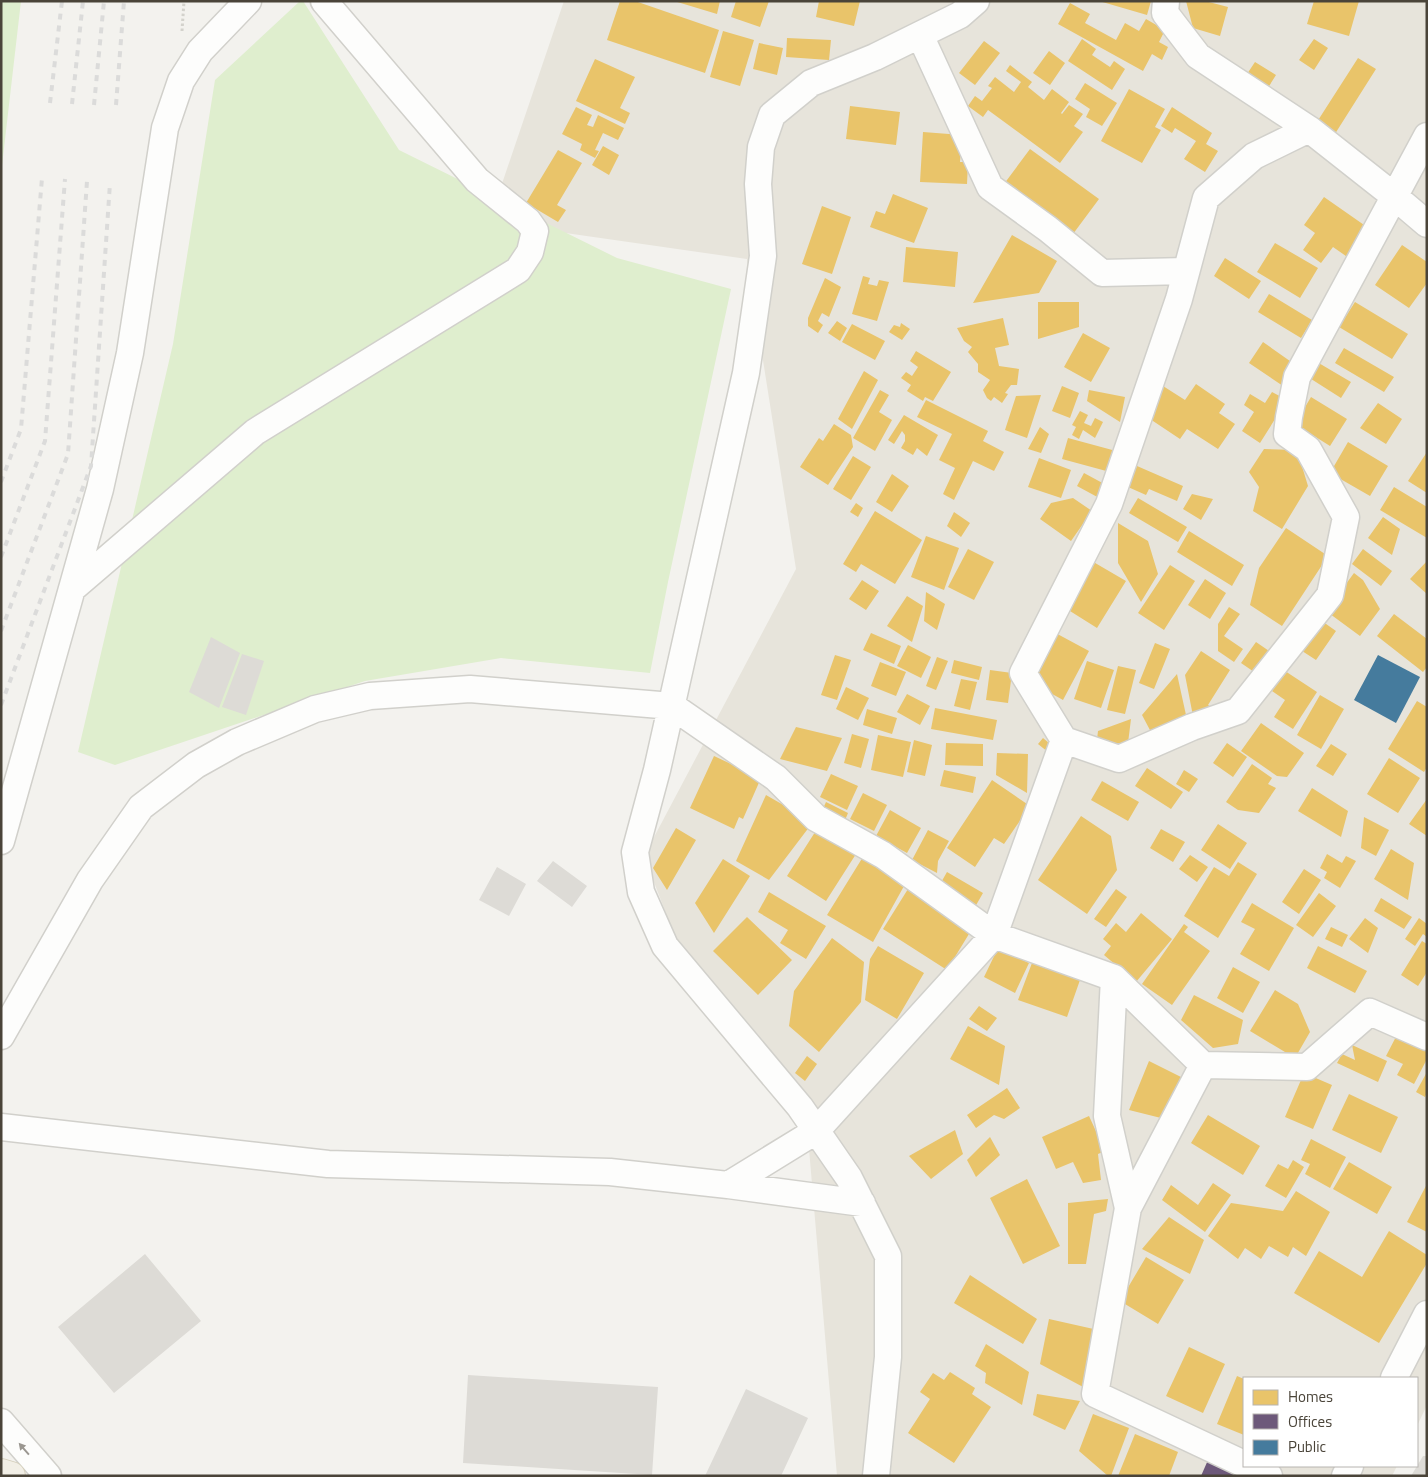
<svg xmlns="http://www.w3.org/2000/svg" width="1428" height="1477" font-family="'Titillium Web',sans-serif">
<style>
.residential{fill:#e7e4db}
.green{fill:#dfeece}
.homes{fill:#e9c46a}
.offices{fill:#6d597a}
.public{fill:#457b9d}
.building{fill:#dddbd6}
.lines{fill:none;stroke-linecap:round;stroke-linejoin:round}
.minor-casing{stroke:#d1d0cb;stroke-width:29}
.primary-casing{stroke:#d5cfbb;stroke-width:30}
.path{stroke:#d3d2cc;stroke-width:3;stroke-dasharray:2.5 2.5;stroke-linecap:butt}
.minor{stroke:#fdfdfc;stroke-width:26}
.primary{stroke:#f2efe6;stroke-width:28}
.rail{stroke:#dbdbda;stroke-width:4;stroke-dasharray:6 6;stroke-linecap:butt}
.oneway{fill:#9b9791}
</style>
<rect width="100%" height="100%" fill="#f3f2ee"/>
<path class="residential" d="M564,1h863v1404l-10,21v-48h-173v88h153l-5,10h-555l-32,-374 -130,-165 -31,-81 152,-287 -49,-310 -258,-37z"/>
<path class="green" d="M1,1h20l-20,173z
M300,1h3l96,149 218,108 114,31 -63,293 -18,91 -149,-15 -136,23 -250,84 -37,-13 95,-408 42,-264z"/>
<path class="homes" d="M620,1h15l84,29 -14,43 -98,-33z
M674,1h46l-3,13z
M736,1h33l-9,26 -29,-10z
M819,1h41l-6,25 -38,-9z
M1099,1h52l-4,14z
M1186,1h19l23,6 -8,29 -27,-8z
M1314,1h45l-10,35 -42,-12z
M1070,3l20,11 -5,9 31,17 9,-17 14,8 7,-12 19,11 -6,12 9,5 -6,13 -10,-6 -9,17 -85,-47z
M723,31l31,9 -14,46 -30,-9z
M787,38l44,2 -2,20 -43,-3z
M1082,39l14,10 -4,6 18,12 4,-6 11,8 -13,21 -44,-29z
M1314,39l14,9 -14,22 -15,-10z
M984,41l16,12 -25,32 -16,-12z
M759,43l24,5 -6,27 -24,-6z
M1049,51l16,12 -15,22 -17,-12z
M1358,58l18,11 -43,68 -18,-12z
M595,59l40,18 -15,31 10,5 -5,11 -49,-23z
M1255,62l21,13 -10,16 -21,-14z
M1010,65l22,17 -4,5 16,13 8,-11 17,13 -8,11 1,1 7,-9 14,9 -9,12 9,6 -23,31 -72,-53 -5,7 -15,-11 7,-10 7,5 10,-13 -4,-2 7,-9 19,15 7,-10 -15,-11z
M1085,83l32,20 -15,23 -16,-9 4,-8 -15,-10z
M1129,89l36,20 -10,18 6,3 -19,33 -41,-22z
M850,106l50,6 -4,33 -50,-6z
M576,107l16,8 -5,10 6,2 5,-12 26,13 -6,12 -15,-7 -8,17 4,1 -4,7 -15,-8 2,-6 -20,-10z
M1172,107l40,26 -6,11 12,7 -13,21 -21,-13 12,-18 -21,-13 -3,5 -11,-7z
M923,132l39,3 -2,27h8l-1,22 -47,-2z
M603,146l16,9 -10,20 -17,-10z
M1030,149l69,50 -26,35 -69,-50z
M558,150l24,13 -25,42 9,5 -8,12 -32,-19z
M893,194l35,14 -14,35 -44,-16 6,-16 9,3z
M1324,197l53,37 -21,29 -23,-16 -12,16 -18,-13 12,-17 -11,-8z
M822,206l29,11 -19,57 -30,-10z
M1012,235l45,26 -18,32 -66,10z
M1275,243l43,25 -18,30 -43,-26z
M1402,245l25,17v21l-18,25 -34,-23z
M906,247l52,5 -3,35 -52,-5z
M1225,258l36,23 -12,18 -35,-23z
M863,276l7,2 -2,6 9,2 2,-6 10,2 -12,39 -25,-7z
M825,278l16,9 -12,30 -7,-4 -4,8 5,4 -5,8 -10,-7v-8z
M1269,294l43,26 -11,18 -43,-26z
M1038,302h41v25l-41,12z
M1355,302l53,32 -16,25 -53,-32z
M1003,318l6,27 -14,3 4,18 20,3 -2,16h-6l-6,8 3,1 -6,9 -8,-6 -3,4 -4,-3 -4,-8 7,-10 -12,-8v-8l-10,-12 4,-5 -8,-6 -7,-13z
M837,321l10,7 -7,13 -12,-8z
M901,323l9,6 -8,11 -13,-8 5,-7 6,2z
M852,324l33,17 -10,19 -33,-18z
M1083,333l27,15 -19,34 -27,-15z
M1263,342l34,24 -14,20 -34,-23z
M1344,348l50,29 -10,15 -49,-29z
M916,351l35,21 -18,29 -8,-4 -2,4 -16,-10 4,-6 -10,-7 5,-6 6,4 6,-9 -8,-6z
M1317,362l34,20 -10,16 -33,-21z
M864,371l14,9 -26,49 -14,-10z
M1196,384l29,20 -6,9 16,11 -17,25 -31,-20 -7,10 -36,-24 19,-29 22,14z
M1062,386l17,7 -9,25 -18,-7z
M880,390l9,5 -10,17 13,8 -17,31 -22,-13z
M1089,390l36,7 -5,25 -33,-21z
M1272,392l15,8 -27,43 -18,-12 12,-19 -10,-7 6,-11 15,9z
M1041,395l-14,43 -22,-8 11,-34z
M1311,397l36,22 -17,27 -35,-22z
M926,400l62,31 -5,10 21,11 -10,19 -21,-10 -19,39 -11,-6 12,-26 -16,-8 13,-26 -35,-17z
M1378,403l24,16 -16,25 -26,-16z
M1080,411l8,4 -4,8 7,3 4,-8 8,4 -8,16 -12,-8 -4,9 -7,-4 4,-8 -4,-2z
M904,415l34,20 -11,21 -10,-8 -4,7 -12,-7 4,-7v-6l-3,-4 -8,13 -6,-4z
M834,424l17,11 2,12 -25,38 -28,-18 19,-29 4,3z
M1040,427l9,7 -8,19 -13,-4z
M1068,438l48,13 -6,21 -48,-13z
M1348,442l40,24 -18,30 -40,-23z
M1264,449l33,1 11,36 -26,43 -29,-18 6,-24 -10,-15z
M1427,452v41l-19,-12z
M853,456l18,11 -20,33 -18,-11z
M1039,458l32,12 -10,28 -33,-11z
M1137,466l46,20 -6,15 -28,-12 -3,6 -18,-8z
M1084,473l24,13 -7,13 -24,-13z
M892,474l17,12 -17,26 -16,-10z
M1394,487l33,20v31l-47,-28z
M1192,494l21,5 -12,21 -18,-11z
M1073,498l19,13 -21,30 -31,-22 11,-16z
M1138,498l49,29 -9,15 -49,-29z
M856,503l7,5 -5,9 -8,-5z
M875,511l47,29 -27,44 -34,-20 -5,8 -13,-8z
M954,512l16,11 -9,14 -14,-11z
M1383,517l17,12 -8,26 -24,-17z
M1118,523l30,18 10,33 -17,28 -23,-39z
M1286,528l42,28 -46,70 -32,-21 9,-37z
M1189,531l55,34 -12,21 -55,-34z
M926,536l33,12 -15,42 -33,-13z
M968,549l26,13 -20,38 -26,-13z
M1363,549l29,22 -11,15 -29,-22z
M1090,560l36,21 -29,47 -35,-22z
M1427,561v33l-17,-15z
M1170,565l25,16 -31,49 -26,-17z
M1354,573l9,7 17,29 -20,27 -34,-25z
M1205,579l21,14 -16,26 -22,-14z
M862,580l17,11 -13,19 -17,-11z
M926,592l19,12 -8,26 -13,-9z
M907,596l16,10 -11,36 -25,-16z
M1229,607l11,7 -16,22 19,13 -9,13 -16,-11v-27z
M1394,614l33,25v28l-4,5 -46,-36z
M1319,619l17,12 -20,29 -17,-11z
M1050,630l39,21 -26,49 -18,-10 -14,-25z
M871,633l30,13 -7,18 -31,-14z
M1256,642l19,13 -15,21 -19,-13z
M1155,643l15,6 -16,40 -15,-6z
M908,645l23,12 -10,21 -24,-12z
M1201,651l29,19 -22,35 9,6 -24,5 -8,-41z
M835,655l16,5 -14,40 -16,-5z
M937,657l11,4 -12,29 -10,-4z
M954,660l28,7 -3,13 -28,-7z
M1087,661l27,9 -13,38 -27,-9z
M880,662l26,10 -10,24 -25,-10z
M1118,666l18,4 -11,44 -18,-4z
M990,670l22,3 -4,30 -22,-3z
M1285,671l32,21 -24,37 -19,-12 11,-17 -13,-9z
M1177,674l9,41 -35,17 -9,-17z
M961,679l16,3 -7,28 -16,-4z
M846,687l23,11 -11,22 -22,-11z
M907,694l23,12 -10,19 -23,-13z
M1320,695l24,14 -23,40 -24,-14z
M1417,701l10,6v60l-3,5 -36,-23z
M935,708l62,12 -4,20 -62,-11z
M867,709l30,9 -5,16 -29,-9z
M1131,719l-4,32 -31,-3 2,-17z
M1261,723l43,30 -17,24 -10,-1 -36,-25z
M796,727l46,11 -15,33 -47,-12z
M852,734l17,5 -8,29 -17,-5z
M878,735l33,7 -8,35 -32,-7z
M1043,738l13,11 -3,7 -15,-12z
M914,740l18,5 -7,31 -18,-4z
M946,743l37,1v22l-38,-1z
M1227,743l20,14 -14,20 -20,-14z
M1331,744l16,10 -14,22 -17,-10z
M997,753l31,1 -1,39 -31,-18z
M714,756l47,22 -18,41 -4,-2 -5,12 -44,-21z
M1389,758l31,20 -22,35 -31,-19z
M1252,764l20,14 -4,6 8,4 -17,25 -21,-3 -12,-8z
M1147,768l36,24 -12,17 -36,-23z
M944,770l32,7 -3,16 -33,-7z
M1184,770l14,9 -9,13 -13,-8z
M831,774l27,12 -11,24 -27,-13z
M992,780l38,26 -26,38 -10,-6 -19,29 -28,-19z
M1102,781l37,21 -11,19 -37,-21z
M1312,788l36,23 -7,26 -43,-26z
M863,793l24,12 -13,26 -24,-12z
M766,795l47,27 -44,58 -33,-19z
M1427,799v37l-18,-12z
M826,802l22,11 -5,12 -23,-10z
M890,810l31,18 -14,25 -31,-17z
M1081,816l30,20 6,34 -30,44 -49,-34z
M1364,817l25,13 -13,26 -15,-8z
M1218,824l29,19 -17,26 -29,-19z
M676,828l20,12 -29,50 -14,-22z
M817,829l39,25 -30,47 -39,-25z
M1161,829l24,13 -12,20 -23,-14z
M928,830l21,11 -11,20 -1,12 -25,-13z
M1391,849l23,14 -6,37 -34,-21z
M866,852l43,25 -36,65 -46,-27z
M1327,854l15,9 4,-7 10,5 -16,27 -16,-10 3,-6 -7,-4z
M1190,855l18,12 -11,15 -18,-13z
M723,859l27,17 -36,57 -19,-30z
M1238,862l19,12 -39,64 -34,-22 30,-49 15,9z
M1304,869l17,11 -22,34 -17,-12z
M947,872l36,21 -8,14 -36,-21z
M908,889l64,40 -25,41 -64,-41z
M1116,889l11,8 -21,30 -12,-8z
M769,892l57,34 -20,33 -26,-16 8,-13 -30,-18z
M1319,893l17,13 -23,31 -17,-12z
M1381,898l31,19 -8,12 -30,-18z
M1252,903l42,25 -25,43 -29,-17 15,-25 -14,-7z
M1141,913l31,26 -36,43 -32,-27 7,-9 -8,-7 13,-16 10,9z
M747,917l45,43 -34,35 -45,-44z
M1365,918l13,10 -10,25 -19,-14z
M1419,918l8,6v13l-4,-3 -8,12 -10,-7z
M1184,924l4,3 -4,5 26,19 -38,54 -30,-21z
M1331,927l17,8 -6,12 -17,-8z
M832,938l32,24 -3,40 -42,50 -30,-26 5,-35z
M1422,941l5,3v28l-9,14 -17,-11z
M878,946l46,27 -27,46 -32,-19 5,-41z
M1318,946l49,25 -12,22 -48,-25z
M998,948l31,15 -14,30 -31,-16z
M1032,963l48,17 -13,37 -49,-17z
M1233,967l27,15 -17,31 -26,-15z
M1275,990l23,14 12,28 -15,26 -45,-27z
M1194,995l49,25 -5,24 -25,4 -32,-28z
M979,1006l18,12 -10,13 -18,-12z
M968,1026l37,20 -6,39 -49,-26z
M1399,1031l28,14v14l-13,25 -17,-9 6,-11 -17,-8z
M1352,1045l35,16 -9,21 -41,-19 5,-9 13,6z
M807,1056l10,8 -12,17 -10,-8z
M1149,1061l36,18 -20,40 -36,-9z
M1427,1072v20l-2,5 -9,-5z
M1304,1073l28,12 -19,44 -28,-12z
M1007,1088l13,20 -16,11 -10,-4 -18,13 -9,-13z
M1349,1094l49,23 -17,36 -49,-23z
M1208,1115l52,31 -17,29 -52,-32z
M1089,1116l16,35 -7,3 3,26 -18,3 -10,-21 -17,7 -14,-32z
M955,1130l8,24 -32,25 -22,-23z
M990,1137l10,18 -24,22 -9,-17z
M1311,1139l35,18 -16,31 -25,-14 5,-10 -9,-4z
M1293,1160l11,7 -18,31 -21,-12 13,-22 10,5z
M1349,1162l43,25 -15,27 -44,-25z
M1027,1179l33,67 -37,18 -33,-66z
M1213,1183l18,12 -26,37 -43,-32 9,-15 27,20z
M1427,1184v48l-20,-10z
M1296,1191l34,21 -24,44 -13,-9 -5,10 -19,-11 -8,13 -16,-11 -7,11 -30,-23 23,-33 52,8z
M1108,1199l-2,12 -12,3 -8,50h-18v-61z
M1169,1217l35,23 -14,34 -48,-25z
M1389,1231l38,24v8l-48,80 -85,-50 25,-42 43,26z
M1146,1257l38,23 -26,44 -38,-23z
M970,1275l67,44 -14,25 -69,-41z
M1049,1319l49,11 -13,58 -45,-24z
M986,1344l43,28 -7,33 -37,-22 1,-10 -11,-7z
M1189,1347l36,17 -22,49 -37,-17z
M950,1372l25,16 -3,6 19,13 -37,56 -46,-30 22,-34 -10,-7 13,-19 11,7z
M1237,1376l7,3v56l-27,-11z
M1037,1394l43,7 -15,29 -32,-15z
M1093,1414l36,14 -18,48h-3l-29,-25z
M1135,1434l43,18 -9,24h-51z"/>
<path class="offices" d="M1208,1460l36,16h-43z"/>
<path class="public" d="M1378,655l42,22 -24,46 -42,-23z"/>
<path class="building" d="M211,637l29,16 -21,55 -30,-16z
M242,654l22,7 -18,54 -24,-8z
M553,861l34,25 -15,21 -35,-26z
M497,867l29,17 -17,32 -30,-16z
M145,1254l56,67 -87,72 -56,-66z
M468,1375l190,12 -6,88 -189,-12z
M746,1389l62,29 -27,58h-76z
M1423,1456h4v20h-16z"/>
<g class="lines">
<defs>
<path id="minor" d="M1166,1l-1,12 33,43 111,73 85,67 33,28
M920,35l70,152 58,42 54,44 84,-2
M72,589l183,-157 263,-162 12,-18 5,-21 -7,-10 -51,-41 -153,-179
M1064,740l55,19 73,-32 46,-16 92,-116 16,-78 -38,-68 -21,-15 2,-17 8,-40 130,-241
M1,841l99,-352 30,-136 35,-225 16,-47 19,-30 48,-50
M1114,978l-7,138 21,92
M1,1036l89,-156 51,-73 55,-42 41,-23 78,-33 55,-13 100,-7 202,17 104,72 40,40 67,37 111,80 120,43 89,87
M1,1127l327,37 282,8 118,13 88,-54 178,-196 70,-195 -41,-67 86,-169 70,-205 27,-101 48,-42 55,-27
M728,1185l134,18
M1394,1378l33,-64
M1,1422l47,54
M1244,1464l-149,-70 33,-186 75,-143 104,2 63,-55 57,25
M1248,1466l21,10
M876,1476l12,-119v-101l-39,-78 -49,-71 -135,-161 -24,-54 -6,-40 22,-82 89,-397 17,-117 -5,-72 3,-37 11,-32 39,-32 64,-26 85,-42 16,-14
M1345,1476l5,-10"/>
<path id="primary" d="M1,1473l10,3"/>
</defs>
<use href="#minor" class="minor-casing"/>
<use href="#primary" class="primary-casing"/>
<path class="path" d="M182,31l2,-30"/>
<use href="#minor" class="minor"/>
<use href="#primary" class="primary"/>
<path class="rail" d="M50,103l12,-102
M72,104l11,-103
M94,105l10,-104
M116,105l8,-104
M1,482l20,-53 21,-251
M1,557l44,-116 20,-262
M1,631l67,-177 19,-273
M1,705l90,-239 19,-283"/>
</g>
<defs><path id="oneway-solid" d="M-6-.8H1V-3.2L6.5 0L1 3.2V.8H-6Z" transform="scale(1.25)"/></defs>
<use class="oneway" href="#oneway-solid" transform="translate(24 1449) rotate(-131)"/>
<rect width="1428" height="1477" fill="none" stroke="#4a4439" stroke-width="5"/>
<rect x="1243" y="1377" width="175" height="90" fill="#ffffff" stroke="#b7b4b0"/>
<rect x="1253" y="1390" width="25" height="15" fill="#e9c46a" stroke="#b7b4b0"/>
<text x="1288" y="1402" font-size="15" fill="#4a4439">Homes</text>
<rect x="1253" y="1414" width="25" height="15" fill="#6d597a" stroke="#b7b4b0"/>
<text x="1288" y="1427" font-size="15" fill="#4a4439">Offices</text>
<rect x="1253" y="1440" width="25" height="15" fill="#457b9d" stroke="#b7b4b0"/>
<text x="1288" y="1452" font-size="15" fill="#4a4439">Public</text>
</svg>
